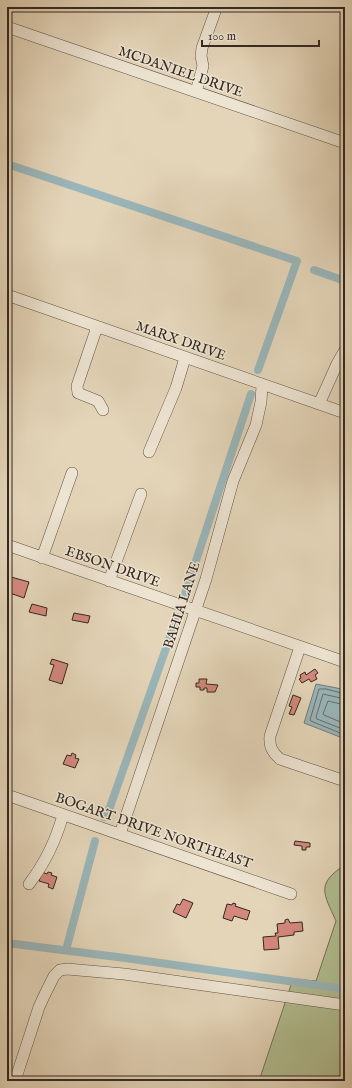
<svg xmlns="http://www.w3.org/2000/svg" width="352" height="1088" viewBox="0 0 352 1088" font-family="'IM FELL English',serif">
  <rect width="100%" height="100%" fill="#e4d5b9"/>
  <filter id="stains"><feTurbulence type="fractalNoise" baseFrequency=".005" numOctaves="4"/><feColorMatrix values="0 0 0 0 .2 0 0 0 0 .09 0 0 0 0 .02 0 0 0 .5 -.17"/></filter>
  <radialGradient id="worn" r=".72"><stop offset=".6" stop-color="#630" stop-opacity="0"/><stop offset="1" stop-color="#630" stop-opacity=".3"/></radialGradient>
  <!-- green -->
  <path fill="#b1be91" stroke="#727359" d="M345,865V1081H259L293,979L316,981L336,921C324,894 315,884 345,865Z"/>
  <!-- water -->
  <path fill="#9ab6ba" stroke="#717d7d" d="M316,684L342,689L345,691V739L304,723Z"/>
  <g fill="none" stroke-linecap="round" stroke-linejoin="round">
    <!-- shore -->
    <path stroke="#666f6e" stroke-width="1" d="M345,694L326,689H319L310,720L311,721L345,735
      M345,699L323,694L316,717L317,719L345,730
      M345,705L328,701L323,714L324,715L345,724"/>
    <!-- canal -->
    <path stroke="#9ab6ba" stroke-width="8" d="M7,164L297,261L258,370
      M314,270L345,281
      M185,594L251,394
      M104,817L110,807L177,617
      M7,943L125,958L345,989
      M66,950L95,841"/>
  </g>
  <!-- building -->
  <path fill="#d4887d" stroke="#332821" d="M11,577L29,582L24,598L7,592Z
    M32,604L47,608L46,616L29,612Z
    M74,613L90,616L88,623L72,620Z
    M52,659L68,664L62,684L49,680L54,665L50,664Z
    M315,669L318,673L315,675L317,679L311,682L309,679L302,683L299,679L301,678L300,675L305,672L306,675Z
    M199,679H207L206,684L218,685L215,692H207V688H204V690H200V687H196V683H199Z
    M293,695L301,698L294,715L289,714L292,707L289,706Z
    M72,753L76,755L75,758L79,759L75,768L63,764L67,755L71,756Z
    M295,841L310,843V847H306V850H302V846L294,845Z
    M42,872L47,874L48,872L52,873L51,875L57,877L53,889L48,887L49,884L39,881Z
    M183,899L193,903L186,918L173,912L177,904L180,905Z
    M233,903L236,904L235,906L250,911L247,920L234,916L232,921L223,918L227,904L232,905Z
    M288,919L290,923L302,922L303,931L294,932V935L278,937L279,949L264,950L263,937L276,936L275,933H278L277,924L285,923V920Z"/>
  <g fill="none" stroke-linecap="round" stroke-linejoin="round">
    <!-- minor casing -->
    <g stroke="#5f5347" stroke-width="12">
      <path id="minor" d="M7,27L345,143
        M196,92L203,66L201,56L202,48L215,12
        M7,295L345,413
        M97,327L77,386L78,393L98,401L103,410
        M319,404L337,364L345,350
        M149,452L176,388L185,358
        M7,545L345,662
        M42,558L72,473
        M109,581L141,494
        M300,647L270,736C269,746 272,752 280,759L345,781
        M7,795L291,894
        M120,834L206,579L233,481L256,425L261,402L262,385
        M29,884C45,863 56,840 63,815
        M15,1081L39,1007L46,992L54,976L60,970L67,969L124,974L345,1005"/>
    </g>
    <!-- minor -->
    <use href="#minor" stroke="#ede4d2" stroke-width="11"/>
  </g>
  <g text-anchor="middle" stroke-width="3" stroke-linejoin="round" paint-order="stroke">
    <!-- street labels -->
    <g font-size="14" fill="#332821" stroke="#ede4d2">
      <text transform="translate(181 71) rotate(19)" y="5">MCDANIEL DRIVE</text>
      <text transform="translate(181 340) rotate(19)" y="5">MARX DRIVE</text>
      <text transform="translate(113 566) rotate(19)" y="5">EBSON DRIVE</text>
      <text transform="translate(181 605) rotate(-72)" y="5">BAHIA LANE</text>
      <text transform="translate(154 830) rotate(19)" y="5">BOGART DRIVE NORTHEAST</text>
    </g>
  </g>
  <!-- margin -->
  <rect width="352" height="1088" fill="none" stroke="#e4d5b9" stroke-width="24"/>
  <rect x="8" y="8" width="336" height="1072" fill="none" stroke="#332821" stroke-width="2"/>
  <rect x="12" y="12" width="328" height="1064" fill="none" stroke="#332821"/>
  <!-- scale -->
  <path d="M202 40v6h117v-6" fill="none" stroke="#332821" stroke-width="2"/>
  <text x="208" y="40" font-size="12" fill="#332821" stroke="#ede4d2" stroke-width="3" paint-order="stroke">100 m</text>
  <rect width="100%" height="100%" filter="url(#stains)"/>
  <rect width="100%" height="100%" fill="url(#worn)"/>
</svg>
